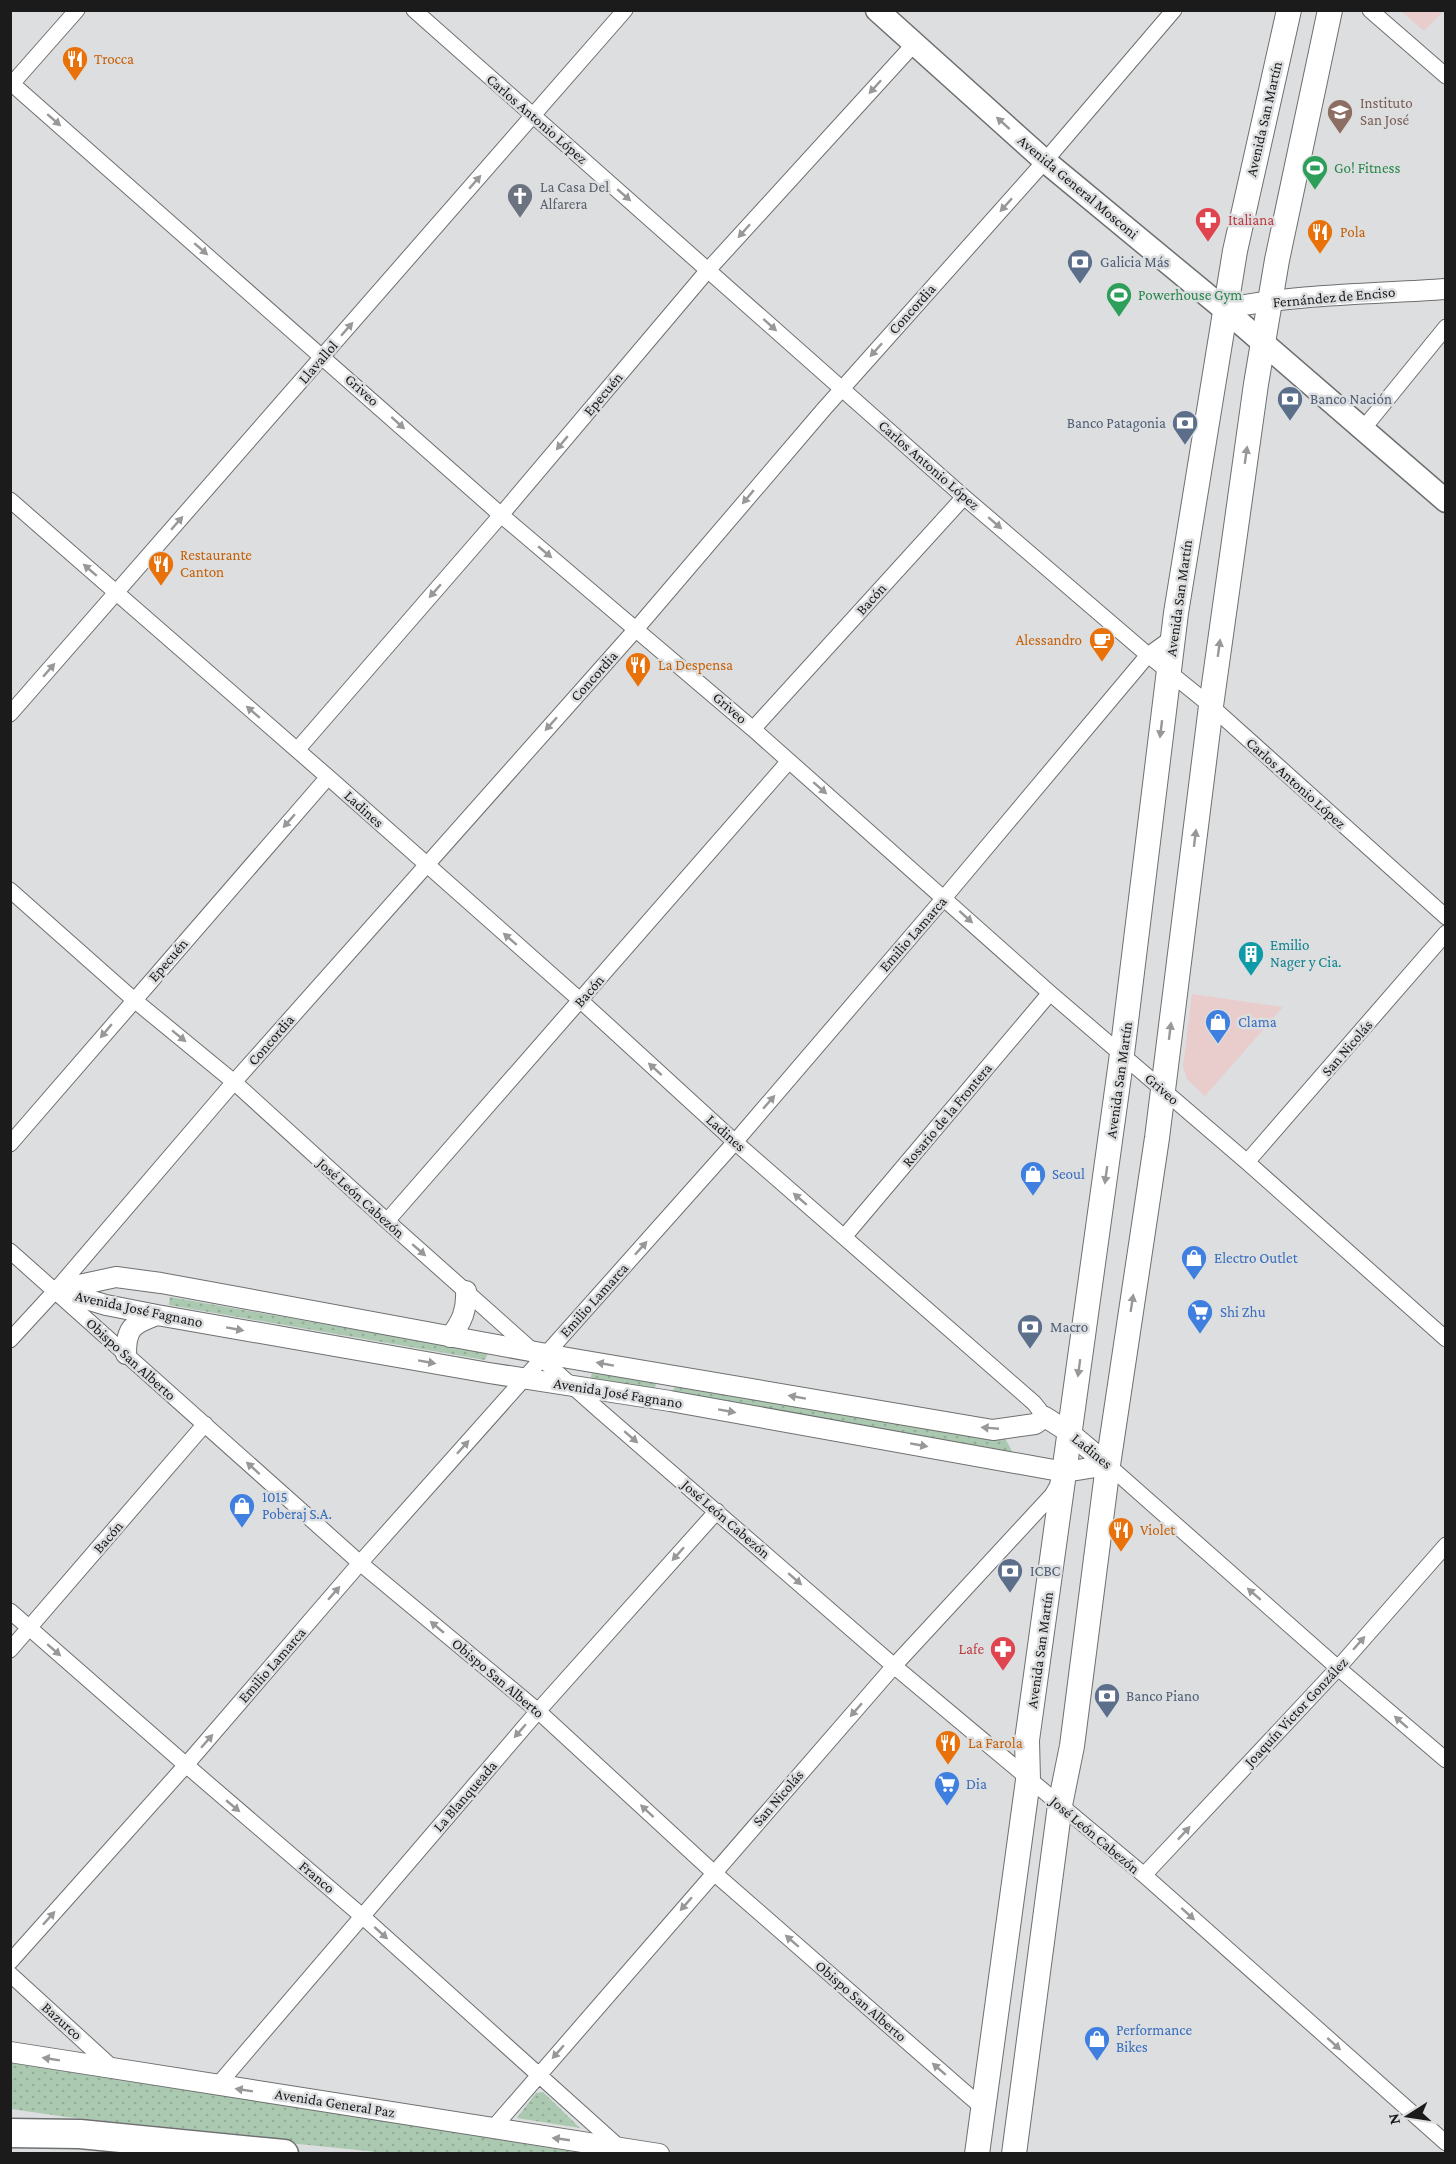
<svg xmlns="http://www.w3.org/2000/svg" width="1456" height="2164" viewBox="0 0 1456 2164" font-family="'Crimson Pro',serif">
  <defs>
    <pattern id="green-dots" width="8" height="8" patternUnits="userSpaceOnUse" patternTransform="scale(1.5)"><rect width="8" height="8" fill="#aac9b0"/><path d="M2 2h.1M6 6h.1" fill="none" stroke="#92ac97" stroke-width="1.8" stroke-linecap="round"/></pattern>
  </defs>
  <rect width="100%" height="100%" fill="#dddedf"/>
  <!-- commercial -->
  <path fill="#e8cdcc" d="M1401,11H1444L1424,31Z
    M1192,994L1283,1007L1205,1096L1187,1079L1183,1066Z"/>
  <!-- green -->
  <path fill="url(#green-dots)" d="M170,1297L488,1353L485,1360L169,1305Z
    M592,1373L656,1383L655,1389L590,1379Z
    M675,1387L1005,1438L1013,1453L671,1394Z
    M10,2061L581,2153H387L269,2141L268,2137L67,2117L11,2109Z
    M543,2092L580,2128L517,2118L536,2093Z"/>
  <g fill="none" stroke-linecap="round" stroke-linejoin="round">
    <!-- minor casing -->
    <g stroke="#6e6f70" stroke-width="17">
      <path id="minor" d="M414,10L964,497L1148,655L1211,706L1446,917
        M1370,10L1446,76
        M10,82L501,515L753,729L1050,993L1247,1162L1446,1339
        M10,86L77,10
        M1363,429L1446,327
        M10,500L328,777L581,1001L735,1142L1034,1403L1045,1417
        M10,714L625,10
        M753,729L964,497
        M297,750L501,515L708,270L915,43
        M10,890L133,999L234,1082L387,1221L599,1410L894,1666L1144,1875L1446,2143
        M10,1144L328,777
        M1247,1162L1446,933
        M387,1221L789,761
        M844,1237L1050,993
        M10,1251L360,1563L538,1711L713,1872L983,2108
        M10,1340L56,1290L234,1082L637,628L824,409L1045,161L1174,10
        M1108,1465L1338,1668L1446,1760
        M10,1611L186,1765L362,1916L619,2147
        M10,1650L205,1424
        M1144,1875L1338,1668L1446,1545
        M10,1962L186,1765L360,1563L735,1142L944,898L1148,655L1173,637
        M10,1974L114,2069
        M217,2086L538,1711L717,1511
        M494,2127L894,1666L1052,1495L1059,1483"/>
    </g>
    <!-- tertiary casing -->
    <g stroke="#6e6f70" stroke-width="22">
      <path id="tertiary" d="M1224,309C1293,294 1375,294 1446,289
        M56,1290L116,1277L161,1283L568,1358L993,1430L1035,1424L1045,1417L1070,1433L1108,1465
        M59,1291L106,1305L157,1315L489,1373L670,1401L1065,1472L1108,1465
        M450,1337C462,1322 467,1310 466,1291
        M126,1354C126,1327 133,1324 157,1315
        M10,2052L659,2154"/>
    </g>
    <!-- secondary casing -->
    <g stroke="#6e6f70" stroke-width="25">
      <path id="secondary" d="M877,10L1045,161L1224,309L1446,501"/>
    </g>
    <!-- primary casing -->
    <g stroke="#6e6f70" stroke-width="26">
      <path id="primary" d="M977,2154L1028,1780L1027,1740L1122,1054L1176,613L1235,251L1289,10
        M1014,2154L1060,1805L1072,1746L1108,1465L1157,1138L1211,706L1256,384L1277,260L1330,10"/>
    </g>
    <!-- motorway casing -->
    <g stroke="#6e6f70" stroke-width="31">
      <path id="motorway" d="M10,2133L80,2134L284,2154"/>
    </g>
    <!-- minor -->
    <use href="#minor" stroke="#fff" stroke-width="15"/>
    <!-- tertiary -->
    <use href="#tertiary" stroke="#fff" stroke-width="20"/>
    <!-- secondary -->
    <use href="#secondary" stroke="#fff" stroke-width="22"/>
    <!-- primary -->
    <use href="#primary" stroke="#fff" stroke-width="24"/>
    <!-- motorway -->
    <use href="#motorway" stroke="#fff" stroke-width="28"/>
  </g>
  <!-- one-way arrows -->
  <defs><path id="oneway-solid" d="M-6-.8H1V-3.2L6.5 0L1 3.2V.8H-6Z" transform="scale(1.5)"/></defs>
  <g fill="#989899">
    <use href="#oneway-solid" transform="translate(875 87) rotate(132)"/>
    <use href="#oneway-solid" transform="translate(54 120) rotate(41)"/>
    <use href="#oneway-solid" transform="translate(1003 123) rotate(-138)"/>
    <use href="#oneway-solid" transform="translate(475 182) rotate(-49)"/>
    <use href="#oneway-solid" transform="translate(624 195) rotate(41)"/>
    <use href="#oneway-solid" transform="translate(1006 205) rotate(132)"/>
    <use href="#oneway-solid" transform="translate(744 231) rotate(132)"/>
    <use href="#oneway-solid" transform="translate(201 249) rotate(41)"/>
    <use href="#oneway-solid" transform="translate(770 325) rotate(42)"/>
    <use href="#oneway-solid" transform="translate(347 329) rotate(-49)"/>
    <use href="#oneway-solid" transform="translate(876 350) rotate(132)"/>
    <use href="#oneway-solid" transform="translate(398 423) rotate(42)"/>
    <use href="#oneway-solid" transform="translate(562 443) rotate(130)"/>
    <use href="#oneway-solid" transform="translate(1246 455) rotate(-82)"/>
    <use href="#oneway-solid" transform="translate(748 497) rotate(130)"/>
    <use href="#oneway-solid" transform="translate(177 523) rotate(-49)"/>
    <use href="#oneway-solid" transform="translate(995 523) rotate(41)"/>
    <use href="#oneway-solid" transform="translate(545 552) rotate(40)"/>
    <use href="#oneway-solid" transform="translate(90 570) rotate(-139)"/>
    <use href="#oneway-solid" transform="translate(435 591) rotate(131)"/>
    <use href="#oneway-solid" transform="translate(1219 648) rotate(-82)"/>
    <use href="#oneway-solid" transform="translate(49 670) rotate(-49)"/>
    <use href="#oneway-solid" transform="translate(253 712) rotate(-139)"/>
    <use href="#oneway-solid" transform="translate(551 724) rotate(132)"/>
    <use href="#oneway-solid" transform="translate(1161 729) rotate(97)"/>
    <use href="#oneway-solid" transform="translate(820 788) rotate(41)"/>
    <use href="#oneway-solid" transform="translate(289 821) rotate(131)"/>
    <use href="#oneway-solid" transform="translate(1195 838) rotate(-83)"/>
    <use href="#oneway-solid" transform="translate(966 917) rotate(42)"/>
    <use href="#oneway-solid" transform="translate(510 939) rotate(-139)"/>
    <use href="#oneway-solid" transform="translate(106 1031) rotate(130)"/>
    <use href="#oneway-solid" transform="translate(1170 1031) rotate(-83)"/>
    <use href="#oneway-solid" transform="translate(179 1036) rotate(39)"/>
    <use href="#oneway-solid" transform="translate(655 1069) rotate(-138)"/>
    <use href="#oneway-solid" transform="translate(769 1102) rotate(-49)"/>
    <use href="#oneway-solid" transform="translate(1106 1175) rotate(98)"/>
    <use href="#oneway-solid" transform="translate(800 1199) rotate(-139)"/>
    <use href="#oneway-solid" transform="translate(641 1248) rotate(-48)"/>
    <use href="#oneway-solid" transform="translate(419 1250) rotate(41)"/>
    <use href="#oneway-solid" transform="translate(1132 1303) rotate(-81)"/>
    <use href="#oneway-solid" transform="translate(235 1329) rotate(10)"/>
    <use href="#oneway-solid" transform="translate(427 1362) rotate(10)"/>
    <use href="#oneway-solid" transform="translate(605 1364) rotate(-170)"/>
    <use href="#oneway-solid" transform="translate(1079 1368) rotate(98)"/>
    <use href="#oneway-solid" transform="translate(797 1397) rotate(-170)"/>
    <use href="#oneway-solid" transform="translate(727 1411) rotate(10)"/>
    <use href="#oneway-solid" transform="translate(990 1428) rotate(-175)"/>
    <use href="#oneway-solid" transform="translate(631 1437) rotate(41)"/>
    <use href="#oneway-solid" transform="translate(919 1445) rotate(10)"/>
    <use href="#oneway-solid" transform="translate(463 1447) rotate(-48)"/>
    <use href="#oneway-solid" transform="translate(253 1468) rotate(-138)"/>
    <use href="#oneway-solid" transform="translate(678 1554) rotate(132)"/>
    <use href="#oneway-solid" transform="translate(795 1579) rotate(41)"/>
    <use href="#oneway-solid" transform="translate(334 1593) rotate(-49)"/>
    <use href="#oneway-solid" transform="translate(1254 1594) rotate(-139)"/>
    <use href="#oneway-solid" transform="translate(437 1627) rotate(-140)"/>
    <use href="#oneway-solid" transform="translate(1359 1643) rotate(-49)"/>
    <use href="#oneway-solid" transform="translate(54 1650) rotate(41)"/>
    <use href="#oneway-solid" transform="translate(856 1710) rotate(131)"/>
    <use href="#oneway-solid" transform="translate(1401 1722) rotate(-139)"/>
    <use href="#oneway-solid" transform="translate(520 1731) rotate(131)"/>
    <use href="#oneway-solid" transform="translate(207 1741) rotate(-49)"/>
    <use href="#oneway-solid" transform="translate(233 1806) rotate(40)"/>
    <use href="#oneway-solid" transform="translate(647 1811) rotate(-137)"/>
    <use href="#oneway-solid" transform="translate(1184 1833) rotate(-47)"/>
    <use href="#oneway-solid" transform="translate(686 1904) rotate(131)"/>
    <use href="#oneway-solid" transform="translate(1188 1914) rotate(42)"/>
    <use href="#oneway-solid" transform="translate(49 1918) rotate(-48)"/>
    <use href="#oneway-solid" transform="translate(381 1933) rotate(42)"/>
    <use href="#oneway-solid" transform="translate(792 1941) rotate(-139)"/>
    <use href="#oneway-solid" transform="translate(1334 2044) rotate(42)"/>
    <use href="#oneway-solid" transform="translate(558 2052) rotate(131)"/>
    <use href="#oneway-solid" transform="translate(51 2059) rotate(-171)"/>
    <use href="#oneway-solid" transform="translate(939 2069) rotate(-139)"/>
    <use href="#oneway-solid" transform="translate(244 2090) rotate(-171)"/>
    <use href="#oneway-solid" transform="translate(561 2139) rotate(-172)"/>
  </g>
  <!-- icons -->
  <defs>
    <g id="restaurant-pin" transform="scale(1.35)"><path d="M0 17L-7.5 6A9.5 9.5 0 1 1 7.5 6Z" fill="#e8710a" stroke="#dddedf"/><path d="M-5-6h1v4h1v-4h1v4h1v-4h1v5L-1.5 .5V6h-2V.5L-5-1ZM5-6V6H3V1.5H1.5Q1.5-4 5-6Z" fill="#fff"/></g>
    <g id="school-pin" transform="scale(1.35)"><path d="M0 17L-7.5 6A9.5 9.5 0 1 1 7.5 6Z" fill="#8d6e63" stroke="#dddedf"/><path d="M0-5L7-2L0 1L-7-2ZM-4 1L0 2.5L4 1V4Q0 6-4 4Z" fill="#fff"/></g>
    <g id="stadium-pin" transform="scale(1.35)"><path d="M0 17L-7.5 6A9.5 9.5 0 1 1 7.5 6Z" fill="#2e9e5b" stroke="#dddedf"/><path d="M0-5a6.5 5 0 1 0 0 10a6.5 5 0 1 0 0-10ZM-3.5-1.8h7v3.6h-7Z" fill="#fff"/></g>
    <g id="church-pin" transform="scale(1.35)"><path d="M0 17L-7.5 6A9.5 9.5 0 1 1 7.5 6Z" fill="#6b7280" stroke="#dddedf"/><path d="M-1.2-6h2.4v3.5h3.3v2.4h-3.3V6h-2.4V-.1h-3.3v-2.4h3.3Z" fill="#fff"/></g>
    <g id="pharmacy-pin" transform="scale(1.35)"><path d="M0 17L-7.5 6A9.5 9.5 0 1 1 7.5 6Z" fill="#e0444e" stroke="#dddedf"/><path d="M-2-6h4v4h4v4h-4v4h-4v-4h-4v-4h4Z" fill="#fff"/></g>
    <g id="bank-pin" transform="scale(1.35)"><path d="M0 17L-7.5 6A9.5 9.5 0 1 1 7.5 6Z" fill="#5c6f8a" stroke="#dddedf"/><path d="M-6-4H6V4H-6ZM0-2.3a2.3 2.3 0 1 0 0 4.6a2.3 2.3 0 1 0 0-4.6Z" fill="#fff"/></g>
    <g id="cafe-pin" transform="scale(1.35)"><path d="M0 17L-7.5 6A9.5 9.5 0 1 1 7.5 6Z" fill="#e8710a" stroke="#dddedf"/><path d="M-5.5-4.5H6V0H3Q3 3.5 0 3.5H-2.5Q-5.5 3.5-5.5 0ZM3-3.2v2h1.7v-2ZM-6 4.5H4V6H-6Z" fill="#fff"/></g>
    <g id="building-pin" transform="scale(1.35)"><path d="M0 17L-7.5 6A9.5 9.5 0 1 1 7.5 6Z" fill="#0f9aa8" stroke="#dddedf"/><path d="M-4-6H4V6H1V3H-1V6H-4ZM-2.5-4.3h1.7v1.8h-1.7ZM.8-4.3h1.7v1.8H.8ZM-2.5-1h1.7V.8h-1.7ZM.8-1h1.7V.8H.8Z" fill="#fff"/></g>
    <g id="shop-pin" transform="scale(1.35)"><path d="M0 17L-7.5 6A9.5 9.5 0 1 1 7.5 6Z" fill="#3f7fe0" stroke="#dddedf"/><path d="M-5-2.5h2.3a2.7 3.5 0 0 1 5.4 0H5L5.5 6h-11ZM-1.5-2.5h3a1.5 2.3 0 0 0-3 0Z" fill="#fff"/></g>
    <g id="supermarket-pin" transform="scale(1.35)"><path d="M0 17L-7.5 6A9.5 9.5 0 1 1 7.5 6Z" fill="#3f7fe0" stroke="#dddedf"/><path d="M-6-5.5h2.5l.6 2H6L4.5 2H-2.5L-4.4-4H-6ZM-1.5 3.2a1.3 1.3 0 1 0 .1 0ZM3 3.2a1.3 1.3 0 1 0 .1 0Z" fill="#fff"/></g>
  </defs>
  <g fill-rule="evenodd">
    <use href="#restaurant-pin" x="75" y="59"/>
    <use href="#school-pin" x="1340" y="112"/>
    <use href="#stadium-pin" x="1315" y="168"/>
    <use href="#church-pin" x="520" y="196"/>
    <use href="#pharmacy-pin" x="1208" y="220"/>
    <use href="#restaurant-pin" x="1320" y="232"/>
    <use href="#bank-pin" x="1080" y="262"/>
    <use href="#stadium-pin" x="1119" y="295"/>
    <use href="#bank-pin" x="1290" y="399"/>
    <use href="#bank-pin" x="1185" y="423"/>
    <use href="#restaurant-pin" x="161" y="564"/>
    <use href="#cafe-pin" x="1102" y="640"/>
    <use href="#restaurant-pin" x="638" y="665"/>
    <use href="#building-pin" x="1251" y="954"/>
    <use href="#shop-pin" x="1218" y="1022"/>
    <use href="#shop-pin" x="1033" y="1174"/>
    <use href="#shop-pin" x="1194" y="1258"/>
    <use href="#supermarket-pin" x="1200" y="1312"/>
    <use href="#bank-pin" x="1030" y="1327"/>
    <use href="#shop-pin" x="242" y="1506"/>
    <use href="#restaurant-pin" x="1121" y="1530"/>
    <use href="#bank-pin" x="1010" y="1571"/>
    <use href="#pharmacy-pin" x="1003" y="1649"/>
    <use href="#bank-pin" x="1107" y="1696"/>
    <use href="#restaurant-pin" x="948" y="1743"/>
    <use href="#supermarket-pin" x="947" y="1784"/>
    <use href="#shop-pin" x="1097" y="2039"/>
  </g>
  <g text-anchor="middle" stroke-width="5" stroke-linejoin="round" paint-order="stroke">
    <!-- food labels -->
    <g font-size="15" fill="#c56008" stroke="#dddedf" text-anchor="start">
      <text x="94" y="64">Trocca</text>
      <text x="1340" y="237">Pola</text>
      <text x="180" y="560">Restaurante<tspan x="180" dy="17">Canton</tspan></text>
      <text x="1082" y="645" text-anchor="end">Alessandro</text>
      <text x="658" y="670">La Despensa</text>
      <text x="1140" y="1535">Violet</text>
      <text x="968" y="1748">La Farola</text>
    </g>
    <!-- education labels -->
    <g font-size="15" fill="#785e54" stroke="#dddedf" text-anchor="start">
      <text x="1360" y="108">Instituto<tspan x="1360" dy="17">San José</tspan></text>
    </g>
    <!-- street labels -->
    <g font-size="15" fill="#1b1b1c" stroke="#dddedf">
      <text transform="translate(537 119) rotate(41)" y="5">Carlos Antonio López</text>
      <text transform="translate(1264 119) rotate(-77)" y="5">Avenida San Martín</text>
      <text transform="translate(1078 187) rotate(40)" y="5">Avenida General Mosconi</text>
      <text transform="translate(1334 297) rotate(-5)" y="5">Fernández de Enciso</text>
      <text transform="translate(912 309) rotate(-48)" y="5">Concordia</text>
      <text transform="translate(318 362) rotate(-49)" y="5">Llavallol</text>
      <text transform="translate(362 390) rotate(42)" y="5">Griveo</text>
      <text transform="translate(603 394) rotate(-50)" y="5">Epecuén</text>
      <text transform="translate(929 465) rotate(41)" y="5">Carlos Antonio López</text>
      <text transform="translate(1179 598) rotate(-82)" y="5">Avenida San Martín</text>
      <text transform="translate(871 599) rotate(-48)" y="5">Bacón</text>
      <text transform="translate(594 676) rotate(-48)" y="5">Concordia</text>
      <text transform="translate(730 708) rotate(41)" y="5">Griveo</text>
      <text transform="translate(1296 783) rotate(42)" y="5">Carlos Antonio López</text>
      <text transform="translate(364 809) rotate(42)" y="5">Ladines</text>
      <text transform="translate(913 934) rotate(-49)" y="5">Emilio Lamarca</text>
      <text transform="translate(168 960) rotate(-49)" y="5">Epecuén</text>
      <text transform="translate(589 991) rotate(-49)" y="5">Bacón</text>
      <text transform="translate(271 1040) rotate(-49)" y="5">Concordia</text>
      <text transform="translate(1347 1048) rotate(-49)" y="5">San Nicolás</text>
      <text transform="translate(1119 1080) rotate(-82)" y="5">Avenida San Martín</text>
      <text transform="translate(1162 1089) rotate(41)" y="5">Griveo</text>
      <text transform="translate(947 1115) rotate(-50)" y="5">Rosario de la Frontera</text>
      <text transform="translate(726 1133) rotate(42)" y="5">Ladines</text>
      <text transform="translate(361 1198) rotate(42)" y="5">José León Cabezón</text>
      <text transform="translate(594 1300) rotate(-48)" y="5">Emilio Lamarca</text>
      <text transform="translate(139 1309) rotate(12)" y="5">Avenida José Fagnano</text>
      <text transform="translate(131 1359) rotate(42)" y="5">Obispo San Alberto</text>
      <text transform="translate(618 1393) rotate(9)" y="5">Avenida José Fagnano</text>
      <text transform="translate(1092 1451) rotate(39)" y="5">Ladines</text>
      <text transform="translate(726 1519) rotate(41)" y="5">José León Cabezón</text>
      <text transform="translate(108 1537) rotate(-49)" y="5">Bacón</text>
      <text transform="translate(1040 1650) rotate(-82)" y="5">Avenida San Martín</text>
      <text transform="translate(272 1665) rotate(-49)" y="5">Emilio Lamarca</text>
      <text transform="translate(498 1678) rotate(40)" y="5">Obispo San Alberto</text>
      <text transform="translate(1296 1712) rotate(-47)" y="5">Joaquín Victor González</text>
      <text transform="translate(465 1796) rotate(-49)" y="5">La Blanqueada</text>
      <text transform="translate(778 1798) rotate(-49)" y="5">San Nicolás</text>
      <text transform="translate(1095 1835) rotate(40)" y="5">José León Cabezón</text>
      <text transform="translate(317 1877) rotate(40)" y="5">Franco</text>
      <text transform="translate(861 2001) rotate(41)" y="5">Obispo San Alberto</text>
      <text transform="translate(62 2021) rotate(42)" y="5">Bazurco</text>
      <text transform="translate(335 2103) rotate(9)" y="5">Avenida General Paz</text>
    </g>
    <!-- leisure labels -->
    <g font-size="15" fill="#27864d" stroke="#dddedf" text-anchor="start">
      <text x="1334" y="173">Go! Fitness</text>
      <text x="1138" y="300">Powerhouse Gym</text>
    </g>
    <!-- worship labels -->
    <g font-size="15" fill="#5b616d" stroke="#dddedf" text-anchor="start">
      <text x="540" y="192">La Casa Del<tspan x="540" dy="17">Alfarera</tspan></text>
    </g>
    <!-- health labels -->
    <g font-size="15" fill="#be3a42" stroke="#dddedf" text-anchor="start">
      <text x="1228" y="225">Italiana</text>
      <text x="984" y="1654" text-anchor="end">Lafe</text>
    </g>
    <!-- service labels -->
    <g font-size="15" fill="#4e5e75" stroke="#dddedf" text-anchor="start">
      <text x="1100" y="267">Galicia Más</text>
      <text x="1310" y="404">Banco Nación</text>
      <text x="1166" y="428" text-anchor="end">Banco Patagonia</text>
      <text x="1050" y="1332">Macro</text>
      <text x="1030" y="1576">ICBC</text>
      <text x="1126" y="1701">Banco Piano</text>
    </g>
    <!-- culture labels -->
    <g font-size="15" fill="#0d838f" stroke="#dddedf" text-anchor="start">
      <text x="1270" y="950">Emilio<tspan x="1270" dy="17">Nager y Cia.</tspan></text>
    </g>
    <!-- shop labels -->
    <g font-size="15" fill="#366cbe" stroke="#dddedf" text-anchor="start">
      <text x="1238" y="1027">Clama</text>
      <text x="1052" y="1179">Seoul</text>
      <text x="1214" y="1263">Electro Outlet</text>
      <text x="1220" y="1317">Shi Zhu</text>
      <text x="262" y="1502">1015<tspan x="262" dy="17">Poberaj S.A.</tspan></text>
      <text x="966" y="1789">Dia</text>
      <text x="1116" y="2035">Performance<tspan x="1116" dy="17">Bikes</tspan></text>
    </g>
  </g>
  <!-- border -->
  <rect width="1456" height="2164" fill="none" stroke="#1b1b1c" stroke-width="24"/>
  <!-- north arrow -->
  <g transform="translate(1408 2116) rotate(258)" stroke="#dddedf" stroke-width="4.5" paint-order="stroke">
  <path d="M0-4.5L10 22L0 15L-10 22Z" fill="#1b1b1c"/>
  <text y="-9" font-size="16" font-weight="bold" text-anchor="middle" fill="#1b1b1c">N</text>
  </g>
</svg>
